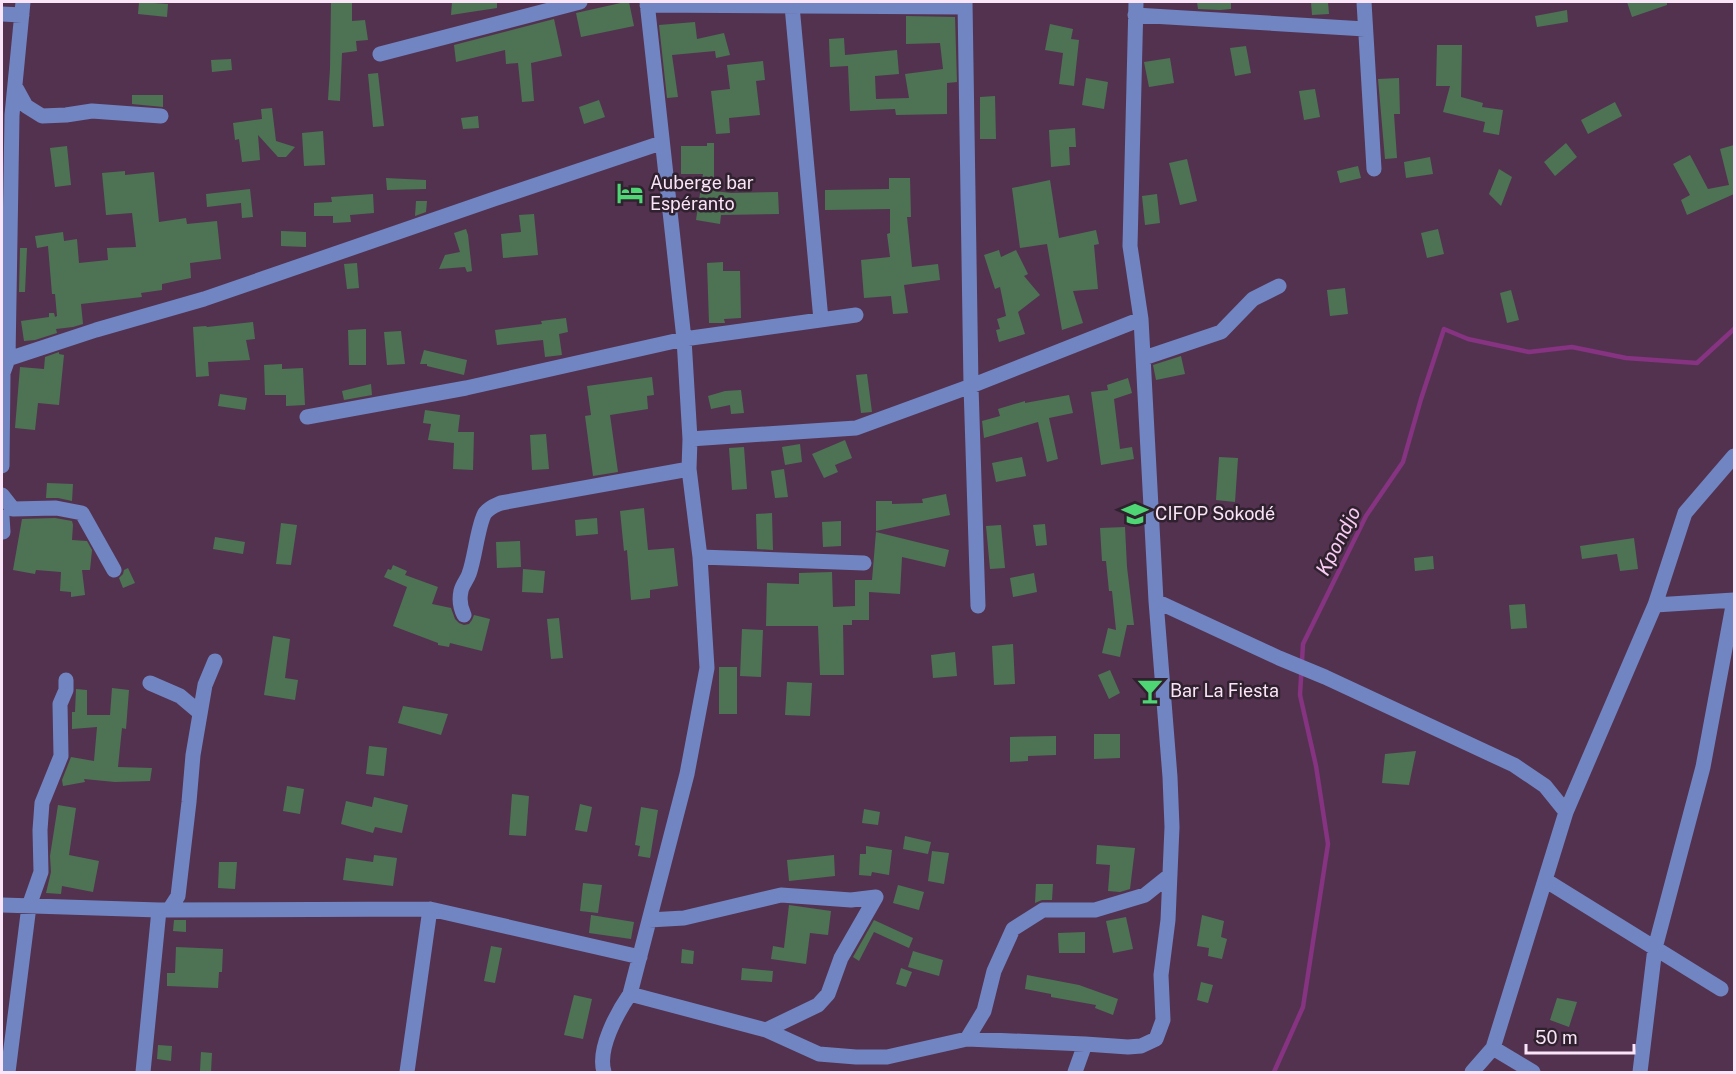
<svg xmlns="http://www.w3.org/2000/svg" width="1736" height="1074" viewBox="0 0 1736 1074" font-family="'Public Sans',sans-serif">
  <rect width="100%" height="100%" fill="#533250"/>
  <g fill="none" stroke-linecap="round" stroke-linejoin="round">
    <!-- stream -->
    <path stroke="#863382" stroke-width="4.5" d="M1274,1072L1303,1007L1328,844L1316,766L1300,695L1303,644L1366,516L1403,462L1421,399L1444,329L1468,339L1529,352L1572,347L1626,358L1697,363L1734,329"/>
  </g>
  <!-- building -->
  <path fill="#4d7354" d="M139,2L168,4L167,17L138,14Z
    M331,2H352V21L365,20L368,40L356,41L357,51L342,53L340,101L328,100L330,69Z
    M452,2H497V8L451,15Z
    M625,2H629L634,26L581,37L576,13Z
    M1197,2H1231V9L1220,10L1198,9Z
    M1311,2H1328L1329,14L1312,15Z
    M1627,2H1667V5L1632,17Z
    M1567,10L1568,22L1537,27L1535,16Z
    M906,16L955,17L957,82L947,83V114L896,115L895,109L850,111L848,66L830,67L829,39L844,38L845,55L897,50L899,74L875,76L876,99L909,98L905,74L943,69L940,43L906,44Z
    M554,19L562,56L531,63L534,101L522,102L518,63L506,64L505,50L456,62L454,45Z
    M695,22L697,39L724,33L730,55L716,58L715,51L672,55L678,97L667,98L659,25Z
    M1050,24L1073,29L1071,39L1079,40L1074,86L1059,84L1063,53L1045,50Z
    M1437,45H1462L1461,97L1483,103L1482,107L1503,110L1499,135L1483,132L1485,122L1443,112L1450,86H1436Z
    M1246,46L1251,73L1235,76L1230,48Z
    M1170,58L1174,83L1149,87L1144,62Z
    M231,59L232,70L212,72L211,60Z
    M763,61L765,80L756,81L760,115L729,118L730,133L716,134L711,91L730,89L727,65Z
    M378,73L384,126L373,127L368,74Z
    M1086,78L1108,82L1104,109L1082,105Z
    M1399,78L1400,114H1394L1397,158L1385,159L1378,79Z
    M1315,89L1320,117L1304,120L1299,91Z
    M132,95H163V107L132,104Z
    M995,96L996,139H980V97Z
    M599,100L605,117L584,124L579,107Z
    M1615,102L1622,116L1588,134L1581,120Z
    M272,108L276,141L295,147L286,157H278L258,135L260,160L242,162L239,139L235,140L233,123L262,119L261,109Z
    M478,116L479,128L463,129L461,118Z
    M1075,128L1076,147H1069L1070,165L1051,167L1049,130Z
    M323,131L325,165L304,166L302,133Z
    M707,143H714V191L731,193L778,192L779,214L721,215L720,224L696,220L703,174H681V146H707Z
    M1566,143L1577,157L1555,176L1544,162Z
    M1734,145V194L1687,215L1681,200L1690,195L1673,164L1690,155L1708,189L1729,185L1720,149Z
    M67,146L71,185L55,187L50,148Z
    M1430,157L1433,174L1406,178L1404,162Z
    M1187,159L1197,201L1180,205L1169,163Z
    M1358,166L1361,178L1340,183L1337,171Z
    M1499,169L1512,177L1501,206L1489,194Z
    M125,171V175L154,172L159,222L186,218L187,224L217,221L221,259L190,263L191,278L162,284V290L141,293L142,297L81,304L83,324L73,327L56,329L57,333L35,340L24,341L21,321L49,317V313H54L55,317L57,316L55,294H52L48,246L37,248L35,236L63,232L64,241L77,239L79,263L108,260L107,248L136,247L132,213L106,215L102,173Z
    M386,178L426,180V189L387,190Z
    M889,178H910L911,217H907L912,267L938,264L940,280L904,285L908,313L893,314L891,296L864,298L861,260L890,257L887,234L890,233V209L825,210V190L889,189Z
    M1050,180L1059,238L1096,230L1099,244L1094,245L1098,289L1073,291L1083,323L1062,330L1047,244L1020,248L1012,188Z
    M250,189L253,217L242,218L241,203L207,207L206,194Z
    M373,194L374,213L350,215L351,222L333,223V216H314V203L332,202L331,197Z
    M1157,194L1160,223L1145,225L1142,196Z
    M416,201H427L426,212L415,216Z
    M534,214L538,255L503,258L501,234L521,232L519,215Z
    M466,229L468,235L472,271L467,272L465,267L439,269L445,255L460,252L454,233Z
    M1438,229L1444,254L1427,258L1421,233Z
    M281,231L306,232V247L281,246Z
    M20,248H27L25,292H19Z
    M999,250L1001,257L1016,250L1028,274L1024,276L1040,295L1018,312L1025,334L999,342L996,330L1000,329L997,319L1006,316L1000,287L995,289L984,255Z
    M723,262V271H740L741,318L724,319L725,323H709L707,263Z
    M357,263L359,288L347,289L344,264Z
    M1345,288L1348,314L1330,316L1327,290Z
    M1511,290L1519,320L1507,323L1500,293Z
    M566,318L568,332L559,334L562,355L545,357L543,340L497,345L495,330L542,324L541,321Z
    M253,322L255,339L246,340L250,360L208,362L209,376L196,377L193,327L206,326L207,327Z
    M366,329V365H349L348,330Z
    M401,331L405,364L387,365L384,332Z
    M424,350L467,360L464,375L427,366V364H420Z
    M59,352V354L64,355L59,405L38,403L35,430L15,428L20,367L44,369L45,357Z
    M1181,356L1185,374L1156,380L1153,365Z
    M282,364V369L303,368L305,405L286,406V395H265L264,365Z
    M867,374L872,412L861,413L856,375Z
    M652,377L654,395L647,396L648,409L610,415L618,472L593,476L585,416L591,415L587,386Z
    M1128,378L1132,393L1114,399L1120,449L1132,447L1134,459L1101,465L1091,392L1108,390L1107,385Z
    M371,384L372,395L344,400L342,391Z
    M741,390L744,413L731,414L730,405L711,409L708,396L725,391Z
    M220,394L247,398L245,410L218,406Z
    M1069,395L1073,413L1049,418L1058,459L1047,462L1038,422L984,438L982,421L1000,416L998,409L1025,401V403Z
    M425,410L460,415L458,432H474L473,470L453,469L454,443L428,440L431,424L423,423Z
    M546,434L549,469L532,470L530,435Z
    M845,440L852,458L835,465L838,472L824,478L812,454Z
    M800,444L802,462L785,465L782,447Z
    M744,447L747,489L732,490L729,448Z
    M1022,457L1026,476L996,482L992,463Z
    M1219,457L1238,458L1235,502L1216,500Z
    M784,469L788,497L775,498L771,471Z
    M47,483L73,484L72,501L58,498H46Z
    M946,494L950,515L876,531V501H892V504L923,503L922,499Z
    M644,508L648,550L674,548L678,586L650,590V598L631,600L627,550L624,551L620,511Z
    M772,513L773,550L757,549L756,514Z
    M55,518L72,521L73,525L72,540L87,541L92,550L90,570H82L85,595L71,597V592L60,591L61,572L36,570L35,574L13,570L22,519Z
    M597,518L598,534L576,536L575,520Z
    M841,521V546L823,547L822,522Z
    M281,523L297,525L291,565L276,564Z
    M1045,524L1047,545L1036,546L1033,525Z
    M1001,525L1005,568L990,569L986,526Z
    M1125,527L1127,567L1134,625H1127L1120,657L1102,653L1108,628L1116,630L1112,591H1109L1106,561H1102L1100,528Z
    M876,532L949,550L945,567L902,557L900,594L869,592V620H852V625H843L844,675H820L818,626H766L767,583L799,584V573L832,572L833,607L855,606V580H872Z
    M215,537L245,542L243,554L213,549Z
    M1634,538L1638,569L1620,571L1617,554L1582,559L1580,546Z
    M520,541L521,567L497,568L496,542Z
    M1433,556L1434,569L1415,571L1414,558Z
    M393,565L407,571L405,575L438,587L432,604L451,608L455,619L459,623L464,625L469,624L472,620L474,615L490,619L482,651L450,643L449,647L438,645V643L393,626L407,587L384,577L388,569L391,570Z
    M128,568L135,583L123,588L119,578L123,574L124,570Z
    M523,569L545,571L543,593L522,592Z
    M1034,573L1037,592L1013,597L1010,578Z
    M1525,604L1527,628L1511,629L1509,605Z
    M559,618L563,658L551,659L547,619Z
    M742,629L763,630L761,677L740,676Z
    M273,636L290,639L285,678L298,680L295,700L264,695Z
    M1013,644L1015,684L994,685L992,646Z
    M955,652L957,676L933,678L931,655Z
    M719,667H737V714H719Z
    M1110,670L1120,693L1109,699L1098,675Z
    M787,682L812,683L810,716L785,715Z
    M112,688L129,690L126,729L122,728L118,767L152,768L150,781L115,782L84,779L85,782L63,786L62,780L71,757L94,761L97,727L72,729V712H75L76,689L87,690V715H110Z
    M403,706L448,714L441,735L398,723Z
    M1094,734H1120V758L1094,759Z
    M1056,736V755L1028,756V761L1010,762V737Z
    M369,746L387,748L384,776L366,774Z
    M1416,751L1409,785L1382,783L1385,754Z
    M287,786L304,789L300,814L283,811Z
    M512,794L529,796L526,836L509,835Z
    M374,797L408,805L402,833L375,827L373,833L341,824L346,801L372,807Z
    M580,804L592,807L587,832L575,830Z
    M58,805L76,808L69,855L99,861L93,892L62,886L61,894L46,893L51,872L50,856Z
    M641,807L658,810L650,858L638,856L640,846L635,845Z
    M864,809L880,812L878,825L862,823Z
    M905,836L931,842L928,854L903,849Z
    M1097,845L1135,848L1130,889L1120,892L1108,891L1110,865L1096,864Z
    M866,846L892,850L889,875L872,872L871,876L859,875L860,854H866Z
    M932,851L949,853L944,884L928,881Z
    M374,855L397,858L393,886L343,880L346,858L373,862Z
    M834,855L835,876L789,881L787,860Z
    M219,862H237L235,889L218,888Z
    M583,883L602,885L598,913L580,911Z
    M1036,884H1053L1052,900H1042L1035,903Z
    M898,885L924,892L919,910L893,903Z
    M789,905L831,911L828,935L810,933L806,964L771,959L773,946L784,948Z
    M591,915L634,922L631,939L589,933Z
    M1202,915L1224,921L1221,937L1227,939L1222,959L1208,956L1209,948L1197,946Z
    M1126,917L1133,949L1113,953L1106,921Z
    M174,920H186V932L173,931Z
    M874,920L913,938L909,948L874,932L859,961L853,957Z
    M1085,932V953H1059L1058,933Z
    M491,946L502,948L495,983L484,981Z
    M176,947L223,949L222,972H219L218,988L167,986V973H175Z
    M682,949L694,951L693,964L681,963Z
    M913,951L943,960L939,976L908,967Z
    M742,968L773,971L772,982L741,980Z
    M901,968L912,972L906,987L896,984Z
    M1027,975L1079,985L1118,999L1113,1015L1095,1008L1096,1005L1051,997V994L1025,989Z
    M1201,982L1213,985L1208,1003L1197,1000Z
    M574,995L592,999L583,1039L564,1035Z
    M1557,998L1577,1002L1569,1027L1550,1020Z
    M158,1045L172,1046L171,1061L157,1059Z
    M201,1052L212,1053L211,1072L200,1071Z"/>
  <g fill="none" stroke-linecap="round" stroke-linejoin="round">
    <!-- minor -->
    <path stroke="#7185c2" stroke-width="15" d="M965,2L971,386L978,606
      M1364,2L1374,169
      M647,5L965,7
      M792,6L821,320
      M2,14L22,15
      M1135,15L1365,29
      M380,54L580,2
      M15,86L26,106L42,116L66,115L92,111L161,116
      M1144,358L1221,332L1253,299L1279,286
      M8,359L96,330L204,299L494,199L661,143
      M307,417L466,388L684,339L856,315
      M690,439L856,428L971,386L1141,319
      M2,466L3,373L8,359L12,115L23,2
      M2,495L13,509L56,508L82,513L114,570
      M2,517L3,532
      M700,557L864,563
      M1156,601L1279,658L1325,677L1514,765L1545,786L1566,812
      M1655,605L1685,513L1734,456
      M464,615C460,607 459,600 461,591C462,585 467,580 469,574C475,558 478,524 485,513C490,507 494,506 501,503L689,469
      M150,683L180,696L199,712
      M1545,880L1721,989
      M2,905L159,910L430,909L640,957
      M169,910L178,896L189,802L193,755L205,685L215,661
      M649,920L684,918L781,895L851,900L876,897
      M630,994L766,1030L819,1054L856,1057H887L967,1039L1085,1044L1128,1047L1141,1046L1156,1039L1163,1020L1161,975L1168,920L1172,827L1170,777L1156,601L1141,319L1130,246L1136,2
      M766,1030L818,1005L828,994L841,958L876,897
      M967,1039L984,1011L994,971L1013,929L1043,910H1095L1145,895L1170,875
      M1493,1048L1533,1072
      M8,1072L29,906L41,872L40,830L42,803L61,756L60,704L66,690V680
      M143,1072L159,910
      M407,1072L430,909
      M604,1072C597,1049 617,1013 630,994L687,774L707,668L700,557L689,469L690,439L684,339L647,2
      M1075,1072L1085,1044
      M1472,1072L1493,1048L1566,812L1655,605L1734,600
      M1640,1072L1655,948L1703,767L1734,600"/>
  </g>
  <!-- icons -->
  <defs>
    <g id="hotel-bare" transform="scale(2.07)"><path d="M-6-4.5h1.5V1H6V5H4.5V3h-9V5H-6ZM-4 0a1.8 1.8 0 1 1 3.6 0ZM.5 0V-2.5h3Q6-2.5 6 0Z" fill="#4ed675" stroke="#30212e" stroke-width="2.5" paint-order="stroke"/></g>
    <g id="university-bare" transform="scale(2.07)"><path d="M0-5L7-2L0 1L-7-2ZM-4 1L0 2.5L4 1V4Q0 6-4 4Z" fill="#4ed675" stroke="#30212e" stroke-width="2.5" paint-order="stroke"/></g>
    <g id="bar-bare" transform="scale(2.07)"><path d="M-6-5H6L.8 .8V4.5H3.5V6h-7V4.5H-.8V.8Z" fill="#4ed675" stroke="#30212e" stroke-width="2.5" paint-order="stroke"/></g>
  </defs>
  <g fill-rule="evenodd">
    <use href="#hotel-bare" x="630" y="193"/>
    <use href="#university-bare" x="1135" y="514"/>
    <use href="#bar-bare" x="1150" y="691"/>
  </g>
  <g text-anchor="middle" stroke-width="5" stroke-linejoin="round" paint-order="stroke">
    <!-- poi labels -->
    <g font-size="18" fill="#fae5f8" stroke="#30212e" text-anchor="start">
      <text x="650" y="189">Auberge bar<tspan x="650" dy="21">Espéranto</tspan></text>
      <text x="1155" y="520">CIFOP Sokodé</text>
      <text x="1170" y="697">Bar La Fiesta</text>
    </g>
    <!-- water labels -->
    <g font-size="20" font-style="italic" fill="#f8cbf3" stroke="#30212e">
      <text transform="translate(1338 541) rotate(-63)" y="7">Kpondjo</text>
    </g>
  </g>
  <!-- border -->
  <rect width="1736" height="1074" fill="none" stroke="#fae5f8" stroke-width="6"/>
  <!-- scale -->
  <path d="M1526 1044v9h108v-9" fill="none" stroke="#fae5f8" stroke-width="3"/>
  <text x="1535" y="1044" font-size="18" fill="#fae5f8" stroke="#30212e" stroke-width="4.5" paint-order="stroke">50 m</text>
</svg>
